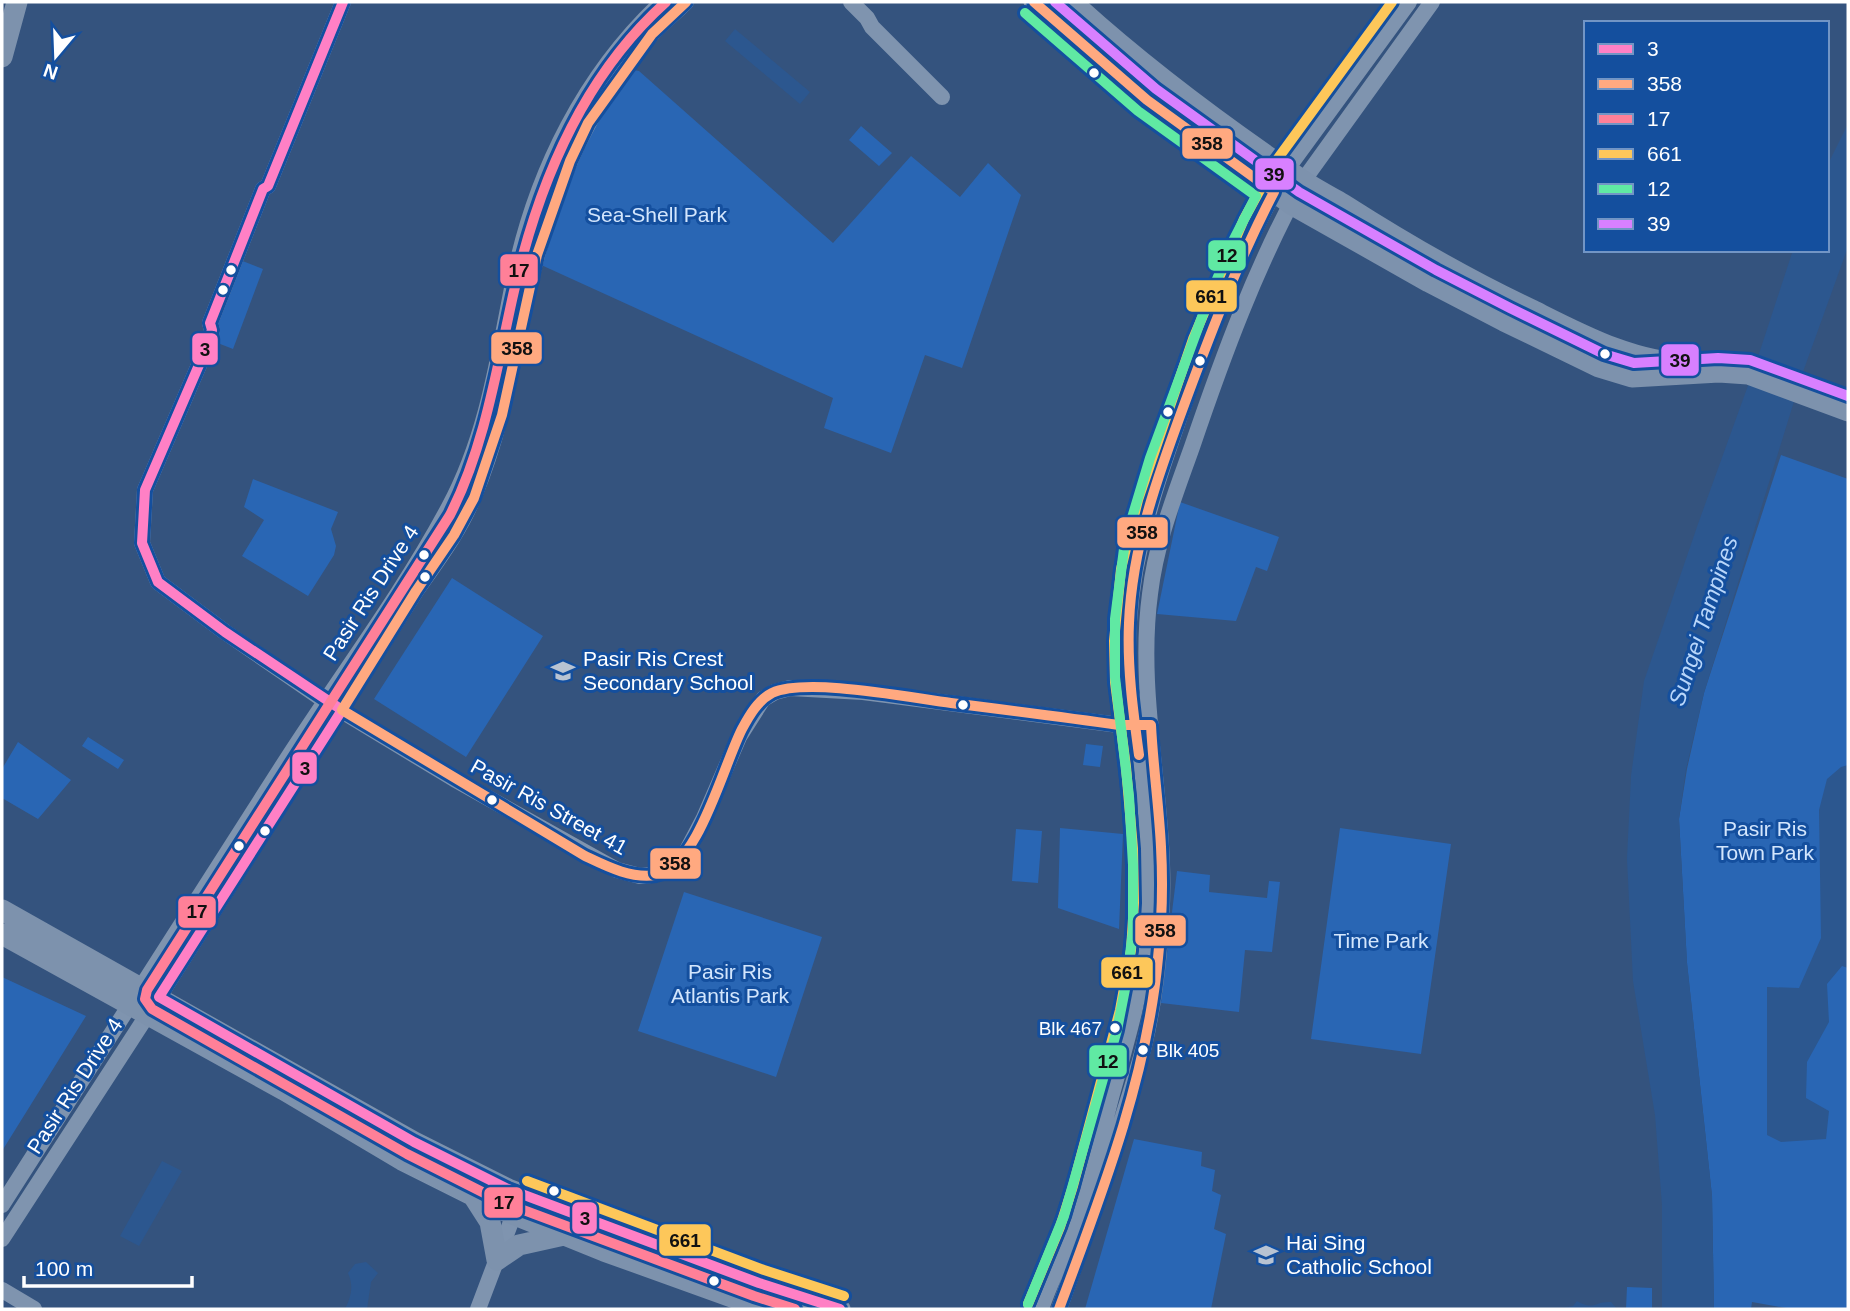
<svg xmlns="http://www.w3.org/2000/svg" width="1850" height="1311" viewBox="0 0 1850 1311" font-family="Arial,sans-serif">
  <rect width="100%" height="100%" fill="#34537e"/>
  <!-- green -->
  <path fill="#2966b4" d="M628,69L639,71L833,243L911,156L960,197L988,163L1021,195L962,368L925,355L891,453L824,428L833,398L539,264L567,183L587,137Z
    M861,126L892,153L879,166L849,140Z
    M240,260L263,269L233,349L210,340Z
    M1781,455L1848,479V1309H1792L1752,1302L1751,1309H1714L1712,1196L1687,963L1679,819L1687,769L1704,693Z
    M253,479L338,512L331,529L336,546L334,555L308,596L242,556L264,520L244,507Z
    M1180,502L1279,537L1267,571L1256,567L1236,621L1157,614Z
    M452,578L543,636L466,757L374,699Z
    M88,737L124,760L118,769L82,746Z
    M18,742L71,780L38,819L2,798V769Z
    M1086,744L1103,746L1100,767L1083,765Z
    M1060,828L1123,834L1119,929L1058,908Z
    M1340,828L1451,844L1421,1054L1311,1039Z
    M1016,829L1042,831L1038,883L1012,881Z
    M1177,871L1210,875L1209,892L1267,898L1269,881L1280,882L1272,952L1245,950L1239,1012L1161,1003Z
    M684,892L822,937L776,1077L638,1031Z
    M2,977L86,1016L2,1151Z
    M1134,1139L1202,1152L1201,1166L1215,1170L1212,1191L1221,1195L1214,1229L1226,1234L1211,1309H1085Z
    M1627,1287L1652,1288V1309H1626Z"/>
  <!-- water -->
  <path fill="#2c578f" d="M735,29L810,92L800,104L725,41Z
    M1848,124V247L1804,369L1704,693L1686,769L1679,819L1687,963L1712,1196L1714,1309H1662V1205L1655,1115L1633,981L1627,859L1631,776L1644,681L1698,524L1754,369L1793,250H1827V166Z
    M1848,765V968L1842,966L1827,984L1829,1022L1807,1062L1806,1098L1829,1111L1826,1139L1781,1142L1767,1135V987L1799,988L1821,938L1819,810L1827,779L1841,767Z
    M162,1161L182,1171L139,1246L120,1236Z
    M366,1262L378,1273L371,1282L367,1309H345C351,1297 354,1286 348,1273L355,1264Z
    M1577,1301C1594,1311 1595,1301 1611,1302L1617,1309H1559L1573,1306Z"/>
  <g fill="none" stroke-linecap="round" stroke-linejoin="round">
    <!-- minor -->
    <path stroke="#7f94af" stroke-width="16" d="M343,2L268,186L263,189L210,323L212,330L199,365L145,490L142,543L158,582L225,632L325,701L454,779L617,870L640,876L651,875L673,869L683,858L704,818L739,737L763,699L775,692L790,688L863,692L1119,725H1151
      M851,2L867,18L872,27L942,97
      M2,1205C97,1056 192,907 287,759C341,675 402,595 449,507C488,435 499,352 515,273C537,171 585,74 662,2
      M2,1239L159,997L416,591C437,561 460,531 474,496C504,425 514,350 532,275C553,189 590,101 651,35C662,23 675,13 686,2
      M2,1290L34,1309
      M478,1309L517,1206
      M1041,1309C1051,1279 1066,1251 1077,1221C1091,1180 1101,1136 1112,1094C1127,1040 1143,988 1147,931C1152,858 1142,784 1134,711C1133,700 1129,688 1129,676C1122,579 1153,494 1184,404C1213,323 1244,243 1287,169L1409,2
      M1059,1309C1080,1252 1099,1194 1117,1136C1126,1106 1136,1076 1144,1046C1157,992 1164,919 1162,864C1159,774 1138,684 1150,594C1156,542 1175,495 1192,447C1223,356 1256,266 1303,181L1432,2"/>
    <!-- major -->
    <path stroke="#7d92ad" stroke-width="21" d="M1034,2L1147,100L1291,204L1429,282L1504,321L1599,367L1632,377L1719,372L1748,374L1848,411
      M1072,2C1144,68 1221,125 1302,180C1315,189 1329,196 1343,204C1404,243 1466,279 1532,310C1582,335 1634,363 1691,364
      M2,57L17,2
      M2,910L414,1142L508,1189L585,1219L759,1283L840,1309
      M2,934L284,1090L402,1160L500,1209L604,1251L765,1309
      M474,1197L490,1222L497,1260L519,1245L564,1235"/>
    <!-- bus-1 casing -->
    <g stroke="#144f9e" stroke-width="16">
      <path id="bus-1" d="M343,2L268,186L263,189L210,323L212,330L199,365L145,490L142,543L158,582L225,632L342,710L159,997L414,1142L508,1189L759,1283L840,1309"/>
    </g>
    <!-- bus-2 casing -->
    <g stroke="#144f9e" stroke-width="16">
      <path id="bus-2" d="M686,2L652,34L588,123L570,161L537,255L502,415L474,498L454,535L416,591L342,710L585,856C606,866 631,879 656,875C698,867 723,766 742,729C749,716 758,700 772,693C807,677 911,698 951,703C1007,710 1063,717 1119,725H1151C1153,766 1159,806 1161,847C1163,883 1162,921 1158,958C1147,1078 1101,1196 1059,1309
        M1034,2L1147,100L1274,192C1239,259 1213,327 1187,397C1160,470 1132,544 1129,623C1127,667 1133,711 1139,755"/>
    </g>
    <!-- bus-3 casing -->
    <g stroke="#144f9e" stroke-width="16">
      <path id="bus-3" d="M666,2C580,79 536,189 512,300C496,373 484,448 450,515L147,990L145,999L152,1009L407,1154L502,1202L754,1296L795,1309"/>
    </g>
    <!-- bus-4 casing -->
    <g stroke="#144f9e" stroke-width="16">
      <path id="bus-4" d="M527,1181L764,1270L844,1296
        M1028,1304L1060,1227L1073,1186L1120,1010L1131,950L1134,903L1133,849L1126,767L1115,682L1114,641L1121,569L1138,500L1193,339L1244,219L1276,161L1392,2"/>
    </g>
    <!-- bus-5 casing -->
    <g stroke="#144f9e" stroke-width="16">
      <path id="bus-5" d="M1025,13L1138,111L1256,196L1234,239L1209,298L1150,458L1125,541L1115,619V677L1129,796L1133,865V930L1127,979L1117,1030L1064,1216L1028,1304"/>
    </g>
    <!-- bus-6 casing -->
    <g stroke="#144f9e" stroke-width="16">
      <path id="bus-6" d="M1055,2L1156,89L1299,192L1436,270L1510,308L1604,354L1634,363L1718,358L1750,360L1848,396"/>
    </g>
    <!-- bus-1 -->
    <use href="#bus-1" stroke="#ff80c5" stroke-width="10"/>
    <!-- bus-2 -->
    <use href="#bus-2" stroke="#ffa980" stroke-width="10"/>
    <!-- bus-3 -->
    <use href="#bus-3" stroke="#ff8098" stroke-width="10"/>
    <!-- bus-4 -->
    <use href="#bus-4" stroke="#fdc75a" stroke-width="10"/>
    <!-- bus-5 -->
    <use href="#bus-5" stroke="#60e9a3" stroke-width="10"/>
    <!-- bus-6 -->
    <use href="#bus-6" stroke="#d880ff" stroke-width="10"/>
  </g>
  <!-- icons -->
  <defs>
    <g id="school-bare" transform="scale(1.89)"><path d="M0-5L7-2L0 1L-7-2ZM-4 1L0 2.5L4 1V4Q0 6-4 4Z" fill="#b8c3d2" stroke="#144f9e" stroke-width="2.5" paint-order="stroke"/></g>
  </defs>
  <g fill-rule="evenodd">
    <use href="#school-bare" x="563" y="671"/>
    <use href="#school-bare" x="1266" y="1255"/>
  </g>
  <!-- markers -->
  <g fill="#fff" stroke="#144f9e" stroke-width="2.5">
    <circle cx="1094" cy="73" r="6"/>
    <circle cx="231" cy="270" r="6"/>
    <circle cx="223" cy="290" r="6"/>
    <circle cx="1605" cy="354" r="6"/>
    <circle cx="1200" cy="361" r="6"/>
    <circle cx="1168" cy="412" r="6"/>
    <circle cx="424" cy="555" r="6"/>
    <circle cx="425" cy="577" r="6"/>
    <circle cx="963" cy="705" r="6"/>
    <circle cx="492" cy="800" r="6"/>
    <circle cx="265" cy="831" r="6"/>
    <circle cx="239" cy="846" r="6"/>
    <circle cx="1115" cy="1028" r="6"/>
    <circle cx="1143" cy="1050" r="6"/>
    <circle cx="554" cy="1191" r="6"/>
    <circle cx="714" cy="1281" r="6"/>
  </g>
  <g text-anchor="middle" stroke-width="6" stroke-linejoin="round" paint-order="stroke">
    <!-- bus labels -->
    <g font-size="19" fill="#fff" stroke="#144f9e" text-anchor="end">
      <text x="1102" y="1035">Blk 467</text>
      <text x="1156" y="1057" text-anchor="start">Blk 405</text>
    </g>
    <!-- park labels -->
    <g font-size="21" fill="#d3e6fd" stroke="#144f9e">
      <text x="657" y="222">Sea-Shell Park</text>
      <text x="1765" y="836">Pasir Ris<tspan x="1765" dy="24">Town Park</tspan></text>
      <text x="1381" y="948">Time Park</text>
      <text x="730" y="979">Pasir Ris<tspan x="730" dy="24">Atlantis Park</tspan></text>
    </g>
    <!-- street labels -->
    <g font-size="21" fill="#fff" stroke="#144f9e">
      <text transform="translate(371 593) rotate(-57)" y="7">Pasir Ris Drive 4</text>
      <text transform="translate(549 807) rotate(29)" y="7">Pasir Ris Street 41</text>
      <text transform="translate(75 1086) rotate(-57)" y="7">Pasir Ris Drive 4</text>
    </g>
    <!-- poi labels -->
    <g font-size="21" fill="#fff" stroke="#144f9e" text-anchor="start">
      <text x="583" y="666">Pasir Ris Crest<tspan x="583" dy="24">Secondary School</tspan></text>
      <text x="1286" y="1250">Hai Sing<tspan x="1286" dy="24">Catholic School</tspan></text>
    </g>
    <!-- water labels -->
    <g font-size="23" font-style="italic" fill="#b8d6fa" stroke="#144f9e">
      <text transform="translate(1703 621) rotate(-72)" y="8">Sungei Tampines</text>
    </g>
  </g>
  <g stroke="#144f9e" stroke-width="2.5">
    <rect x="1181" y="127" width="53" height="33" rx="7" fill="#ffa980"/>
    <rect x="1254" y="157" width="41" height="34" rx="7" fill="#d880ff"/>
    <rect x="1207" y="239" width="40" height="33" rx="7" fill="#60e9a3"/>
    <rect x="499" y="253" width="40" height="34" rx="7" fill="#ff8098"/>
    <rect x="1185" y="279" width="53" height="34" rx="7" fill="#fdc75a"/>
    <rect x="490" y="331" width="53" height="34" rx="7" fill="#ffa980"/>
    <rect x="191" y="332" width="28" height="34" rx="7" fill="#ff80c5"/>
    <rect x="1660" y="343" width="40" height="34" rx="7" fill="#d880ff"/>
    <rect x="1116" y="516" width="53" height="33" rx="7" fill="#ffa980"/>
    <rect x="291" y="751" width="27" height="34" rx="7" fill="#ff80c5"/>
    <rect x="649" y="847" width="53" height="33" rx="7" fill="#ffa980"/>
    <rect x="177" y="895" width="40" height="34" rx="7" fill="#ff8098"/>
    <rect x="1134" y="914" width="53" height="33" rx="7" fill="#ffa980"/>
    <rect x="1100" y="956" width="54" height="33" rx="7" fill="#fdc75a"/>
    <rect x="1088" y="1044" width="40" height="34" rx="7" fill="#60e9a3"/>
    <rect x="483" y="1186" width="41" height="33" rx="7" fill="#ff8098"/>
    <rect x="571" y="1201" width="27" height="34" rx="7" fill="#ff80c5"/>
    <rect x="658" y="1223" width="54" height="34" rx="7" fill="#fdc75a"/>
  </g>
  <g font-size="19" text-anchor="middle" font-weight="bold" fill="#111">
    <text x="1207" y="150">358</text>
    <text x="1274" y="181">39</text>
    <text x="1227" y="262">12</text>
    <text x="519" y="277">17</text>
    <text x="1211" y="303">661</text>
    <text x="517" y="355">358</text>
    <text x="205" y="356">3</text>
    <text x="1680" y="367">39</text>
    <text x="1142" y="539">358</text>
    <text x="305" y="775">3</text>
    <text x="675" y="870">358</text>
    <text x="197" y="918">17</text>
    <text x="1160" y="937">358</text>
    <text x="1127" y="979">661</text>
    <text x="1108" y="1068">12</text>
    <text x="504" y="1209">17</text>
    <text x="585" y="1225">3</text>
    <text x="685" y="1247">661</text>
  </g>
  <!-- border -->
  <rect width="1850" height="1311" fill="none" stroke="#ffffff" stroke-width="7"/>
  <!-- legend -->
  <rect x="1584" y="21" width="245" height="231" fill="#144f9e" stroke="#7295c5" stroke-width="2"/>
  <rect x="1598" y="44" width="35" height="10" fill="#ff80c5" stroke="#7295c5" stroke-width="2"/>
  <text x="1647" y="56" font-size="21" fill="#ffffff">3</text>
  <rect x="1598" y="79" width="35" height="10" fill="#ffa980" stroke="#7295c5" stroke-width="2"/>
  <text x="1647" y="91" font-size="21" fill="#ffffff">358</text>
  <rect x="1598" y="114" width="35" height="10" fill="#ff8098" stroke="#7295c5" stroke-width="2"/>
  <text x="1647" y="126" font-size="21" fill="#ffffff">17</text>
  <rect x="1598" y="149" width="35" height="10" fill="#fdc75a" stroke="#7295c5" stroke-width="2"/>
  <text x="1647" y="161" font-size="21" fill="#ffffff">661</text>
  <rect x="1598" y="184" width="35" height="10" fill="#60e9a3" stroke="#7295c5" stroke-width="2"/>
  <text x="1647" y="196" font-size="21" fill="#ffffff">12</text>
  <rect x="1598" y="219" width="35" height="10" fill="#d880ff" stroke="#7295c5" stroke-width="2"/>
  <text x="1647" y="231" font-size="21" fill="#ffffff">39</text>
  <!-- north arrow -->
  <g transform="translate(56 56) rotate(199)" stroke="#144f9e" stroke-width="5" paint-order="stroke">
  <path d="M0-5L12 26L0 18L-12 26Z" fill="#ffffff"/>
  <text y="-10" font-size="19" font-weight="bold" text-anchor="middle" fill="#ffffff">N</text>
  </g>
  <!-- scale -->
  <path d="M24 1276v10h168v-10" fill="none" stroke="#ffffff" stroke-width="3.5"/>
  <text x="35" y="1276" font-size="21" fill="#ffffff" stroke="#144f9e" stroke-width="5" paint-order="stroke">100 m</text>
</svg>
